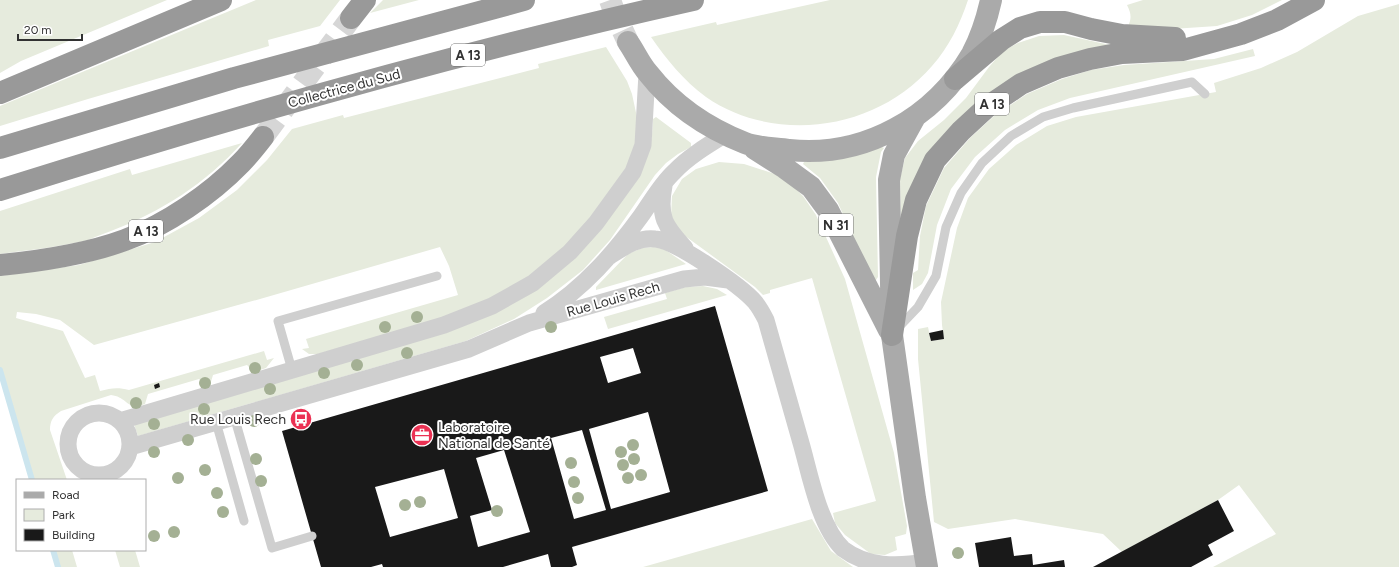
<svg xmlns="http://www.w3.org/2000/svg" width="1399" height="567" viewBox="0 0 1399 567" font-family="Figtree,sans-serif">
  <rect width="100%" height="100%" fill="#fff"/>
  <!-- green -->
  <path fill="#e6ebdd" d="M0,0H167L21,61L0,73Z
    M256,0H340L320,26L268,40L269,46L88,99L0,126V106Z
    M383,0H419L370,13Z
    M830,0H968C960,24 949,47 932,66C877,130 776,145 706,97C683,80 667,60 651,37L716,22L717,25Z
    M1143,0H1282L1252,15L1217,26L1172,29L1128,26C1132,18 1131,13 1127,5Z
    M1399,4V567H1213L1276,534L1239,485L1218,500L1122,552L1103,534L1015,519L948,529L934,522L918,359V329L928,327L931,341L944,339L942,325L941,302L957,228L968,198L989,169L1016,145L1047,126L1076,117L1216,92L1214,83L1261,68L1297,52L1358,16Z
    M1064,35L1110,45L982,101L901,232L900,179L905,158L918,141L944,120L966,98L989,67L1003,51L1018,43L1039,36Z
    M606,47L627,81L632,94L638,122L636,144L626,168L590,219L565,247L529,277L488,300L448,317L318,354H309L302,349L309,348L306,339L458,295L449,266L440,247L260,299L94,345L60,320L36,314L17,312L16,318L63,331L85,378L95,375L100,391C111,388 118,387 129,390L264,351L267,360L274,358L266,368L254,372L247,365L213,375L210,385L205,386L199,379L148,394L145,404C126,411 128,397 111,395L61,411C53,416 50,421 50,430L67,480H32L0,373V276L79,265L155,242L199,218L237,190L267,160L292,129L343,115L344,118L539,68L538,64Z
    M1253,49L1255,56L1070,98L1038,110L1005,130L975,157L951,189L937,225L928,273L922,284L913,290V273L918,270L920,236L926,206L944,168L970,138L994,116L1027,94L1062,79L1091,70L1124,65L1214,59Z
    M656,117L691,143V147L678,154L666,163L655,175L610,240L583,270L547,298L514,319L466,341L138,436L134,424L537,288L649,150L652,135L653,119Z
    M242,143C206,183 161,212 111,231C103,234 95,237 88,240C59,247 29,250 0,254V211L130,169L132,175Z
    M880,146L884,148L881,152L876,177L878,277L876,280L872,279L838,203L820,178L803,164L804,162C832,160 853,156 880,146Z
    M719,162L744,164L775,174L789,182L803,196L816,215L845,279L894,453L907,526L906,534L895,537L897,550L885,555L871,554L845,535L835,523L833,513L876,501L812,278L770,290V293L763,295L755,287L681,233L671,217L672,196L682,179L696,169Z
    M654,247L664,249L686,264L596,290V287L628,254L642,248Z
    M703,286L717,289L727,295L608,329L604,317L667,299L665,293L686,287Z
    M812,519L831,551L853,567H643Z
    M52,550H72L77,567H57Z
    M115,550H135L140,567H120Z"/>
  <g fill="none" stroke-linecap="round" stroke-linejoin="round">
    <!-- stream -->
    <path stroke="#cce5ee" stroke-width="6" d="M0,370L32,480
      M53,550L58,567"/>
  </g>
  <!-- building -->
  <path fill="#191919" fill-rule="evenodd" d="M715,306L768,491L572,547L577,565L572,567H551L548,554L503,567H383L382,564L371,567H321L282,431ZM633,348L641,373L608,383L600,357ZM648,412L670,492L611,509L589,429ZM582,430L606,510L574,519L551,438ZM504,450L530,532L478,547L470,516L492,510L476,458ZM444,469L458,518L390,537L375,487Z
    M943,330L944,339L931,341L929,333Z
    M159,383L160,387L155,389L154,385Z
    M1218,500L1234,531L1208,545L1213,555L1191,567H1093Z
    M1011,537L1014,556L1032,554L1033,565L1064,560L1065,567H979L975,543Z"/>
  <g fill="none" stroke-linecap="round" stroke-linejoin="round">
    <!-- primary-tunnel -->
    <path stroke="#d6d6d6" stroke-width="22" stroke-dasharray="22 11" stroke-linecap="butt" d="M610,0L615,14L628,42"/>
    <!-- highway-tunnel -->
    <path stroke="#d6d6d6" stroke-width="22" stroke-dasharray="22 11" stroke-linecap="butt" d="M263,137L351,18"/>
    <!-- lane -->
    <path stroke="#cfcfcf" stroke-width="9" d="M898,328L918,307L936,276L946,227L961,193L982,163L1011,136L1043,117L1073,108L1192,82L1205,94
      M292,370L278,321L437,276
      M234,416L272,548L312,536
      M216,422L244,521"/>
    <!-- street -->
    <path stroke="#cfcfcf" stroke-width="17" d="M664,186C658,217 665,226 685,248
      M610,256C624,247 638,237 655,239C675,240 741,286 755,302C759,307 763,314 766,320C778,361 789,402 801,443C810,474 819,526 843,549C867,567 896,567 926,562
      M544,313C584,288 614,253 641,216C651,202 661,184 674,172C688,157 708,145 726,134
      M68 444a31 31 0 1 1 62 0a31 31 0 1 1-62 0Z
      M120,421L444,325L492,306L533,283L570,252L596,223L633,172L643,145L647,73
      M130,447L469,349L529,323L684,279L705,277L728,280"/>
    <!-- primary -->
    <path stroke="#aaa" stroke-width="22" d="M628,42C635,52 640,64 648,73C673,105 707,128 745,143C757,148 776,148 789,150C865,158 934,118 972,54C981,37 987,18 991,0
      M915,117L894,155L889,180L892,335L915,498L927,567
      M755,149L785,168L811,187L828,210L889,330"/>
    <!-- highway -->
    <path stroke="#999" stroke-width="22" d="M351,18L365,0
      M955,79L1001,40L1020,28L1040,22H1065L1091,29L1122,35L1175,38
      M0,93L221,0
      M0,148L234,78L524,0
      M0,190C228,118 459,52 693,0
      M0,265C41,261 87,254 125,240C166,225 211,194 241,163C249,155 256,146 263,137
      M892,335L907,236L916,200L935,160L961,131L987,107L1021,84L1058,68L1090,59L1122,53L1183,50L1241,34L1277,20L1314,0"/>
  </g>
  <!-- trees -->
  <g fill="#a4b094">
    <circle cx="417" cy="317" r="6"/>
    <circle cx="385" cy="327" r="6"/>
    <circle cx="551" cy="327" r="6"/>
    <circle cx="407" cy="353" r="6"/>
    <circle cx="357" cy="365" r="6"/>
    <circle cx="255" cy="368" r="6"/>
    <circle cx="324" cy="373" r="6"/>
    <circle cx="205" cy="383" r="6"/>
    <circle cx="270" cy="389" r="6"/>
    <circle cx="136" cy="403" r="6"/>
    <circle cx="204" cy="409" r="6"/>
    <circle cx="254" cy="421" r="6"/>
    <circle cx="154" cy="424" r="6"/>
    <circle cx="188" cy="440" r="6"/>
    <circle cx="633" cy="445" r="6"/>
    <circle cx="154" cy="452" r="6"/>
    <circle cx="621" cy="452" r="6"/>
    <circle cx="256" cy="459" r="6"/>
    <circle cx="634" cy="459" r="6"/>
    <circle cx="571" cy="463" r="6"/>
    <circle cx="623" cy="465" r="6"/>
    <circle cx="205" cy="470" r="6"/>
    <circle cx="641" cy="475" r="6"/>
    <circle cx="178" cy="478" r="6"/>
    <circle cx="628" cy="478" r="6"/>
    <circle cx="261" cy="481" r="6"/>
    <circle cx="574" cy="482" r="6"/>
    <circle cx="217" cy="493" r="6"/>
    <circle cx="578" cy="498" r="6"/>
    <circle cx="420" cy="502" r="6"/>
    <circle cx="405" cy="505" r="6"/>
    <circle cx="497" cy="511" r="6"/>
    <circle cx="223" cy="512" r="6"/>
    <circle cx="174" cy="532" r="6"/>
    <circle cx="154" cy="536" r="6"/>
    <circle cx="958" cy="553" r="6"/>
  </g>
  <!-- icons -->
  <defs>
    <g id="bus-disc" transform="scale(1.15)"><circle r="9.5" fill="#eb3153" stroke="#fff"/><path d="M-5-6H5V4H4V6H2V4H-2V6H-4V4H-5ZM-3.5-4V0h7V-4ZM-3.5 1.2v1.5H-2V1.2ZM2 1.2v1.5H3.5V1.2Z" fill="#fff"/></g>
    <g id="office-disc" transform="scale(1.15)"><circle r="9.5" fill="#eb3153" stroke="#fff"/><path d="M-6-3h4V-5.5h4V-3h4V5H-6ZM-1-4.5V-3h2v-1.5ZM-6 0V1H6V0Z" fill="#fff"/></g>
  </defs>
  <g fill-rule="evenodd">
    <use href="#bus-disc" x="301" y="419"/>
    <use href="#office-disc" x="422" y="435"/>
  </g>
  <g text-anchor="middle" stroke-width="4" stroke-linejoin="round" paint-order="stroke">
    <!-- shield labels -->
    <g fill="#fff" stroke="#707070" stroke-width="1">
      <rect x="451" y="44" width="34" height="22" rx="3"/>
      <rect x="975" y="93" width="34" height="22" rx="3"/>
      <rect x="819" y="214" width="34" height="22" rx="3"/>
      <rect x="129" y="220" width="34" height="22" rx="3"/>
    </g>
    <g font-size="13" font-weight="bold" fill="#323232">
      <text x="468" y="60">A 13</text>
      <text x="992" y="109">A 13</text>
      <text x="836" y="230">N 31</text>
      <text x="146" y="236">A 13</text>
    </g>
    <!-- street labels -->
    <g font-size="14" fill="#323232" stroke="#fff">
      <text transform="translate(344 88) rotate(-15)" y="5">Collectrice du Sud</text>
      <text transform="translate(613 299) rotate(-16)" y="5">Rue Louis Rech</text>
    </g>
    <!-- poi labels -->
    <g font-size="14" fill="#323232" stroke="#fff" text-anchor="end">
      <text x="286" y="424">Rue Louis Rech</text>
      <text x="438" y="432" text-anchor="start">Laboratoire<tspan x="438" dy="16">National de Santé</tspan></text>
    </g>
  </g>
  <!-- legend -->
  <rect x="16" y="479" width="130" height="72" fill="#ffffff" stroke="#adadad"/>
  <rect x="24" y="492" width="20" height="6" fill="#aaaaaa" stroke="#adadad"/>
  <text x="52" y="499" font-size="12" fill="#323232">Road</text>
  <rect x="24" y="509" width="20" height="12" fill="#e6ebdd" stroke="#adadad"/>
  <text x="52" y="519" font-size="12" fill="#323232">Park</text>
  <rect x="24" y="529" width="20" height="12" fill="#191919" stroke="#adadad"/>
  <text x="52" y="539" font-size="12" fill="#323232">Building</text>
  <!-- scale -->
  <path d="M18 34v6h64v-6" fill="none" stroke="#323232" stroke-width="2"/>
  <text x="24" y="34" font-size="12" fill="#323232" stroke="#ffffff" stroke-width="3" paint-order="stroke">20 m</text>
</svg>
